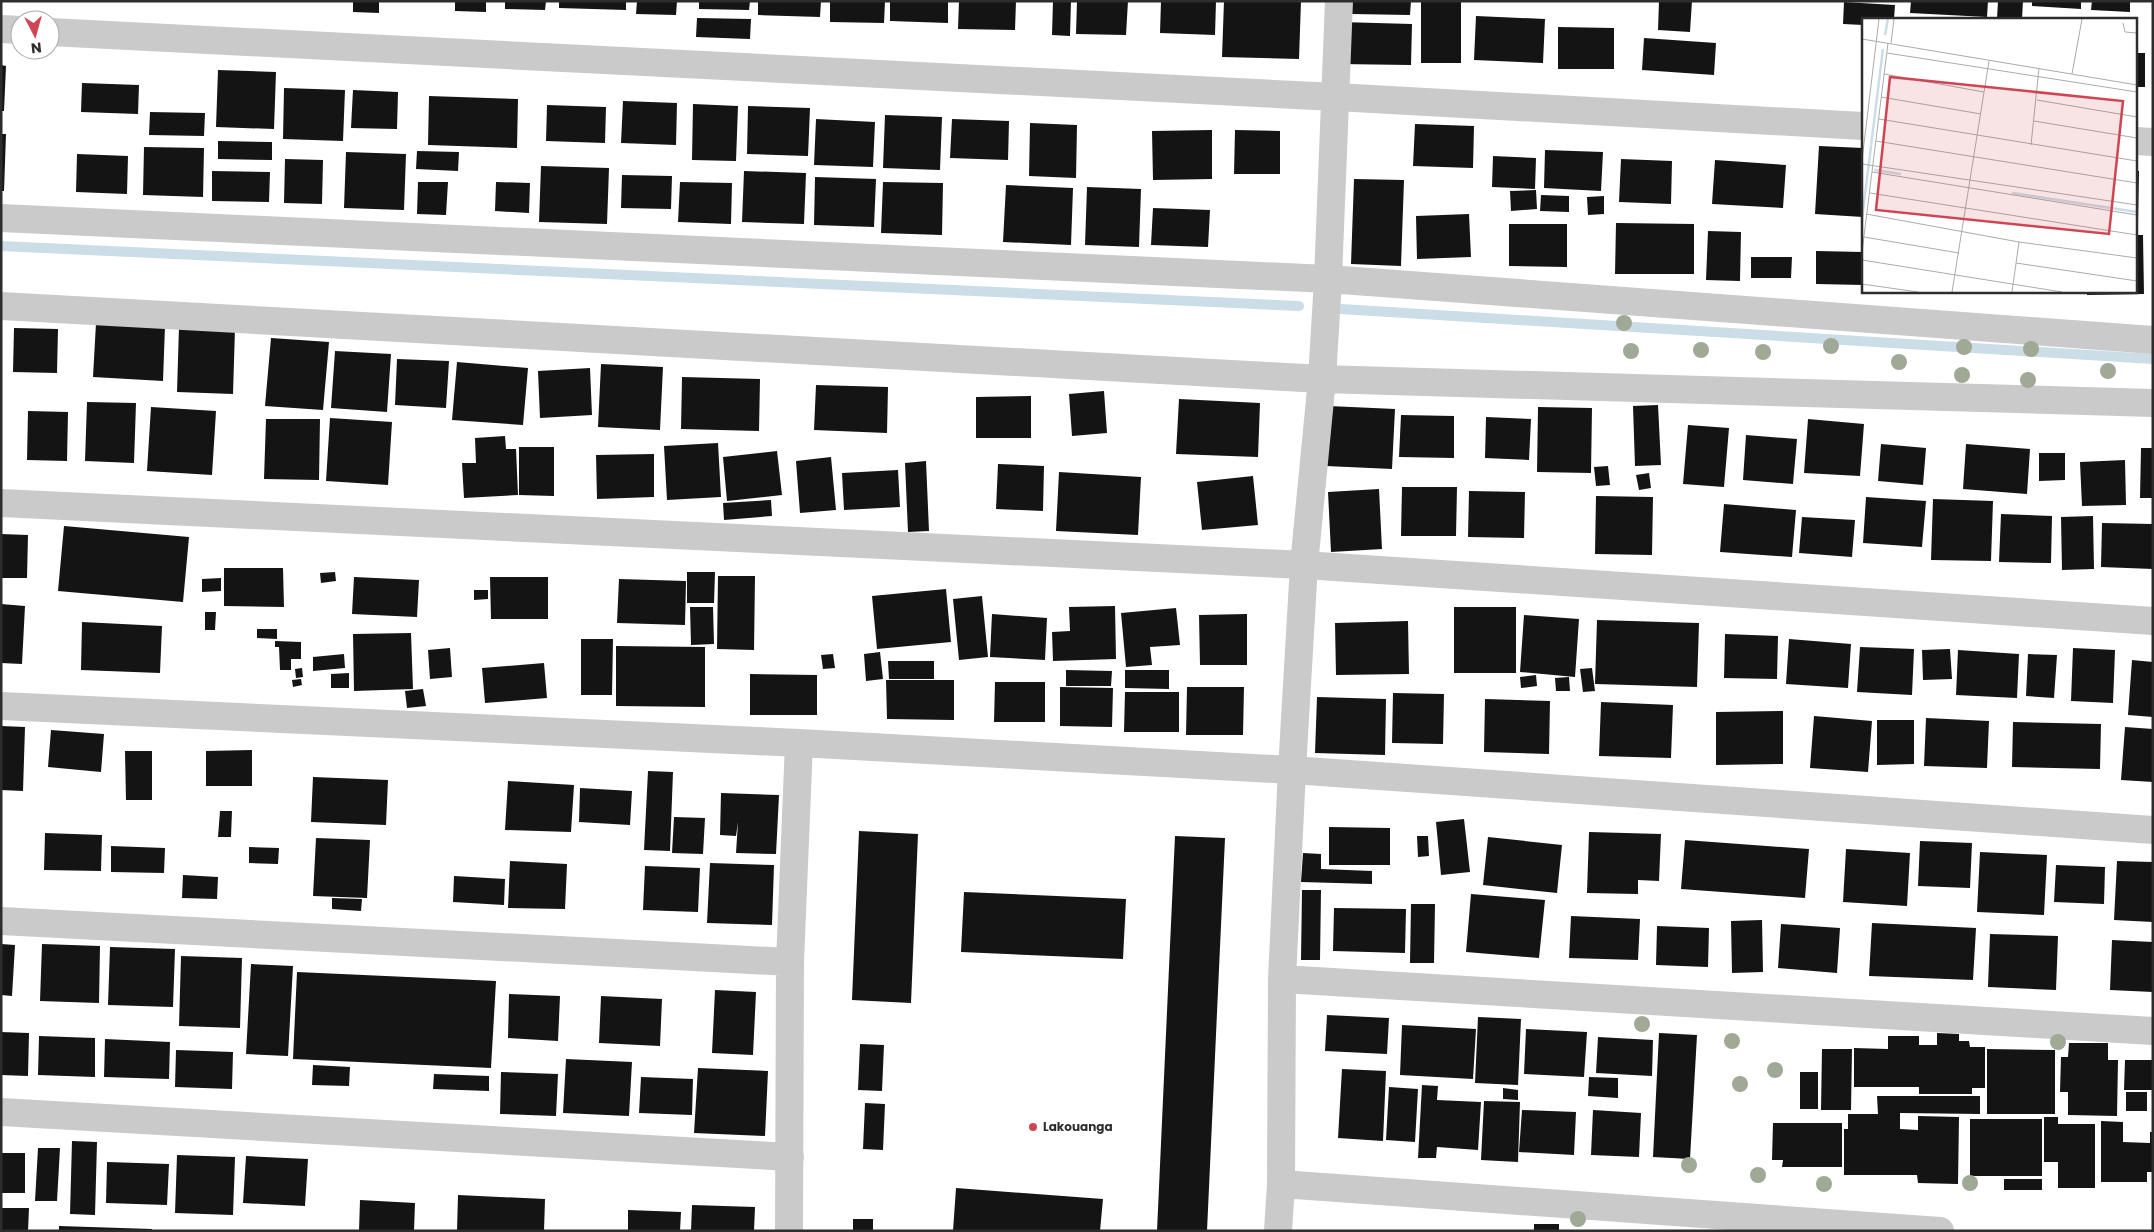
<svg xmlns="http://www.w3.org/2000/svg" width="2154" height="1232" viewBox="0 0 2154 1232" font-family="Poppins,sans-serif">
  <rect width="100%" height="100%" fill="#fff"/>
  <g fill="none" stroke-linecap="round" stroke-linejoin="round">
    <!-- stream -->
    <path stroke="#cbdde7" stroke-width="10" d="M1,246L1299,306
      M1341,309L2153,359"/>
  </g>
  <!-- building -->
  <path fill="#141414" d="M353,1H379V13L353,12Z
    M455,1H486V12L455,11Z
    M505,1H546L545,10L505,9Z
    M559,1H626V10L559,8Z
    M637,1H677L676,15L636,14Z
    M699,1H750L749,10L699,9Z
    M758,1H821L820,17L758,15Z
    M830,1H885L884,23L830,22Z
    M890,1H948V23L890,21Z
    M959,1H1016L1015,30L958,29Z
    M1053,1H1071L1070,36L1052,35Z
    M1077,1H1128L1126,35L1076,34Z
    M1161,1H1216L1215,35L1160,33Z
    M1224,1H1301L1299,59L1222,57Z
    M1351,1H1411L1410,15L1351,14Z
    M1421,1H1461V63H1421Z
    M1659,1H1692L1690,32L1658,30Z
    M1911,1H1988L1987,17L1910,13Z
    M1998,1H2023L2022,19H1997Z
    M2032,1H2081V9L2032,6Z
    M2092,1H2130V12L2091,10Z
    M1844,2L1895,5L1894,19H1863V25L1843,24Z
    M1476,16L1545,19L1543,63L1474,60Z
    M697,18L751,19L750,39L696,37Z
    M1340,22L1412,24L1411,65L1338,64Z
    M1558,27L1614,28V69H1558Z
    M1644,38L1716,43L1714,75L1642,70Z
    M2135,53H2145V87H2135Z
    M1,65L6,66L4,111H1Z
    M218,70L276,72L274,129L216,127Z
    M82,83L139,85L138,114L81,112Z
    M284,88L345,90L343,141L283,139Z
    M353,90L398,92L397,129L351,128Z
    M429,96L518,99L517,148L428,145Z
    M623,101L677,103L676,145L621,143Z
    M693,104L738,106L736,161L692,160Z
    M547,105L606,107L605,143L546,141Z
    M748,106L810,108L808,156L747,154Z
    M150,112L205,113L204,136L149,135Z
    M885,115L942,117L940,170L883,168Z
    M816,119L875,122L873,167L814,165Z
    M952,119L1009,121L1008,160L950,158Z
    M1030,123L1077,125L1076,178L1029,176Z
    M1415,124L1474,126L1473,168L1413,166Z
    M1212,130V179L1153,180L1152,131Z
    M1235,130L1280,131V174H1234Z
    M1,134H6L4,191H1Z
    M218,141L272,142V160L218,159Z
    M1819,146L1863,148V217L1815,214Z
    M144,147L204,148L203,197L143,195Z
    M1545,150L1603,152L1601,191L1544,188Z
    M417,151L459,152L458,171L416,169Z
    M346,152L406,154L404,210L344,208Z
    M77,154L128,156L127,194L76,192Z
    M1493,156L1536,158L1535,189L1492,187Z
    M285,159L323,160L322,204L284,203Z
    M1621,159L1672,161L1671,204L1619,202Z
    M1715,160L1786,165L1783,208L1712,204Z
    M541,166L609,168L607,224L539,222Z
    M212,171L270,172L269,202L212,201Z
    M744,171L806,173L804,224L742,222Z
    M2135,171H2139L2138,221H2135Z
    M622,175L672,176L671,209L621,208Z
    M815,177L876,179L874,227L814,225Z
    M1354,179L1404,180L1401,266L1351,264Z
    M418,182H448L446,215L417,214Z
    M496,182L530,183L529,213L495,211Z
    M680,182L732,183L731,224L678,222Z
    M883,182L943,183L942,235L881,233Z
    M1006,185L1073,188L1071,245L1003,242Z
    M1087,187L1141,189L1139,247L1085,245Z
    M1536,190L1537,209L1511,211L1510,191Z
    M1541,195L1569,196V212L1540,211Z
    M1604,196V214L1588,215L1587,197Z
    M1153,208L1210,210L1208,247L1151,245Z
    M1469,214L1471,257L1417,259L1416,216Z
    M1616,223L1694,224V274H1615Z
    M1509,224H1567V267L1509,266Z
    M1708,231L1741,232L1740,281L1706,280Z
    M2135,235H2143L2144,294L2087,295V291H2135Z
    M1816,251L1863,252V285L1816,284Z
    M1751,257H1792L1791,278H1751Z
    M96,323L165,326L163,381L93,377Z
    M179,327L235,328L233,394L177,392Z
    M14,328L58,329L57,373L13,372Z
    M271,338L329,342L323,410L265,406Z
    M335,351L391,354L387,412L331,408Z
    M397,359L449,361L446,408L395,405Z
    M457,362L528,368L523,425L452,420Z
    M601,364L663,367L660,430L598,427Z
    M590,368L592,415L540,418L538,371Z
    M682,377L760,379L759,431L681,429Z
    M816,385L888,387L887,433L814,430Z
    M1104,391L1107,433L1072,436L1069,394Z
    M1031,396V438H976V397Z
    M1179,399L1260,403L1258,457L1176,454Z
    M87,402L136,403L134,463L85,461Z
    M1658,405L1661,465L1635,466L1633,406Z
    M1329,406L1395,409L1392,469L1326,466Z
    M151,407L216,411L212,475L147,471Z
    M1538,407L1592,408L1591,473L1537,472Z
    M28,411L68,412L67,461L27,460Z
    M1401,415L1454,416V458L1399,457Z
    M1486,417L1531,419L1529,460L1485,458Z
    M330,418L392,422L388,485L326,481Z
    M266,419H320L319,480L264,479Z
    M1808,419L1864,424L1860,476L1804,473Z
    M1688,425L1729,428L1724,487L1683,484Z
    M1746,435L1797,439L1793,484L1743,480Z
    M505,436L506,449H516L518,495L464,498L462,463H476L475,438Z
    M718,443L721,497L667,500L664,446Z
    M1881,444L1926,448L1923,485L1878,481Z
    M1966,444L2030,449L2027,494L1963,489Z
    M519,447H554V496L519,495Z
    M2141,448H2153V498H2140Z
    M777,451L782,495L727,501L723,457Z
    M2039,453H2065V480L2039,481Z
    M654,454V497L597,499L596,455Z
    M831,457L836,510L800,513L796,461Z
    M2125,460L2126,505L2082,506L2080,462Z
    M926,461L929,531L908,532L905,463Z
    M998,464L1044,466L1043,511L996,509Z
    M1608,466L1610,485L1596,486L1594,467Z
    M898,470L900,507L844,510L842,473Z
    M1059,472L1141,477L1138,535L1056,531Z
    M1649,473L1651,488L1639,490L1636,475Z
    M1253,476L1258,525L1202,530L1197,482Z
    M1402,487H1457L1456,536H1401Z
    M1379,489L1382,549L1331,552L1328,492Z
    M1469,491L1525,492L1524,538L1468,537Z
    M1596,496L1653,497L1652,555L1595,554Z
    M1866,497L1926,501L1922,547L1863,543Z
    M1933,499L1993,501L1991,561L1931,560Z
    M771,500L772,516L724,520L723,503Z
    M1724,504L1796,510L1792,557L1720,552Z
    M2001,514L2052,516L2051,563L1999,562Z
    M2093,516L2094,569L2062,570L2061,517Z
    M1802,517L1855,520L1852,557L1799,553Z
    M2102,523L2153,524V569L2101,567Z
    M64,526L189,537L183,602L58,591Z
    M1,534L28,535L27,578H1Z
    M224,568H283L284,607L224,606Z
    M335,572L336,581L321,583L320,573Z
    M687,572H715L714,603H687Z
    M718,576H755L754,650L717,649Z
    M354,577L419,580L417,617L352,614Z
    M490,577H548V619H491Z
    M221,578V591L202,592V579Z
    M619,579L686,581L685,625L617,623Z
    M946,589L951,642L877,649L872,596Z
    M474,590H488V599L474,600Z
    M982,596L988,657L959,660L953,599Z
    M1,604L25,606L22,664L1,663Z
    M1115,606L1116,659L1053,661L1052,632L1070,631L1069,607Z
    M690,607H713L714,644L691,645Z
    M1454,607H1516V673H1454Z
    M1176,608L1180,645L1150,647L1152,665L1126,667L1121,613Z
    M205,612H216L215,630H205Z
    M992,614L1047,618L1045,660L990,657Z
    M1247,614V665H1200L1199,615Z
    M1524,615L1579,619L1575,677L1520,672Z
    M1597,620L1699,623L1697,687L1595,684Z
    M1408,621L1409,674L1336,675L1335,623Z
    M82,622L162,626L160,673L81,670Z
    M257,629H277V639L257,638Z
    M411,633L413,689L354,691L353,634Z
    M1725,634L1778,636L1777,679L1724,678Z
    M581,639H613L612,695H581Z
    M1789,639L1851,644L1848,688L1786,684Z
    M275,641L301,642V659H291V670H280L279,647H275Z
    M616,646L705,647V707L616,706Z
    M1860,647L1914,649L1912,695L1857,692Z
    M450,648L452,677L430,679L428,650Z
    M2073,648L2115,650L2113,703L2071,701Z
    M1950,649L1952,679L1923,680L1922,650Z
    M1958,650L2019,654L2017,698L1956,695Z
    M880,652L883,679L866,681L864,654Z
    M344,654L345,668L313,671V657Z
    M833,654L835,668L823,669L821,655Z
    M2028,654L2057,655L2054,698L2026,696Z
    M2132,660L2153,662V717L2128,715Z
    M888,661H934V679H889Z
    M544,663L547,698L485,703L482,668Z
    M302,668L303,677L296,678L295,669Z
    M1592,668L1595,691L1583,692L1580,669Z
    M1066,670L1112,671L1111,686H1066Z
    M1125,670H1169V689L1125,688Z
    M349,673V688H331V674Z
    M750,674L817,675V715H750Z
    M1536,675L1537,686L1521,688L1520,677Z
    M1569,677L1570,691H1556L1555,678Z
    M301,679L302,685L293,687L292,680Z
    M886,680H954V720L887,719Z
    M995,682H1045V722H994Z
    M1060,687L1113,688L1112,727L1060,726Z
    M1187,687H1244L1243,735H1186Z
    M423,689L426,706L407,708L405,691Z
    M1125,692H1179V732H1124Z
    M1393,693L1444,694L1443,744L1392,743Z
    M1317,697L1386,699L1385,755L1315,753Z
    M1485,699L1550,701L1549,754L1484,752Z
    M1601,702L1673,705L1671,758L1599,756Z
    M1783,711V764L1716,765V712Z
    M1814,716L1872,721L1868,772L1810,768Z
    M1926,718L1989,721L1987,768L1924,766Z
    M1877,720H1914V764L1877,765Z
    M2013,722L2101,724L2100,769L2012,767Z
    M1,726L25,727L23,791L1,790Z
    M2125,727L2153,729V782L2121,780Z
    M51,730L104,734L101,772L48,767Z
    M252,750V786H206V751Z
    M125,751H152V800H126Z
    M648,771L673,772L670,851L644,850Z
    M313,777L388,780L386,825L311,822Z
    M508,781L574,785L571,832L505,830Z
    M580,788L632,791L630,825L579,822Z
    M721,793L779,795L776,854L736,853L738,822L736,836L720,835Z
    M220,811H232L231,837H218Z
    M674,817L705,818L703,854L672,853Z
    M1464,819L1470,872L1441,875L1436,822Z
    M1329,827L1390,828V865H1329Z
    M859,831L918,834L911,1003L852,1000Z
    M1589,832L1661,834L1659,881L1638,880V894L1587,893Z
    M45,833L102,835L101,871L44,870Z
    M1175,836L1225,838L1207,1231H1157Z
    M1417,836H1428L1429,856L1418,857Z
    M1488,837L1562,845L1557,893L1483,885Z
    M316,838L370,840L367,898L313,896Z
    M1685,840L1809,849L1805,898L1681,889Z
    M1920,841L1972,843L1970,888L1918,886Z
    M111,846L165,848L164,873L111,872Z
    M249,847L279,848L278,864L249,863Z
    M1846,849L1910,853L1907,906L1843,902Z
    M1980,852L2047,855L2044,915L1977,912Z
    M1303,853L1321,854V869L1372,871V884L1301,882Z
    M510,861L567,864L565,909L508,908Z
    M2117,861L2153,862V922L2114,920Z
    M710,863L774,865L772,925L707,923Z
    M2056,865L2105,867L2104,904L2054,902Z
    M645,866L700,868L698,912L643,910Z
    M183,875L218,877L217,899L182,898Z
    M454,876L505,879L504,905L453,902Z
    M1302,890H1321L1320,960H1301Z
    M964,892L1126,899L1123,959L961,952Z
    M1471,894L1545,900L1539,958L1466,952Z
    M332,898L362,899L361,911L332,909Z
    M1411,904H1435L1434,963H1410Z
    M1334,908L1406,909L1405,953L1333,951Z
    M1571,916L1640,919L1638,960L1569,958Z
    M1762,920L1763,972L1732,973L1731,921Z
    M1872,923L1976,928L1973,980L1869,976Z
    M1781,924L1840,928L1837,973L1778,968Z
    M1657,926L1709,928L1708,967L1656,965Z
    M1990,934L2058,936L2056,990L1988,987Z
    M2112,940L2153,942V992L2110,990Z
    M1,944L15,945L12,996L1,995Z
    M42,944L100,946L99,1003L40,1001Z
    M110,947L175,949L173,1007L108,1005Z
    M181,956L242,958L240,1028L179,1026Z
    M251,964L293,966L288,1056L246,1054Z
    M297,972L496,981L491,1068L293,1059Z
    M715,990L756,992L753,1055L712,1053Z
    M509,994L560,996L558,1041L508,1038Z
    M601,996L662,999L660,1046L599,1043Z
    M1327,1015L1389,1018L1387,1054L1325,1051Z
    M1478,1017L1521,1019L1518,1085L1475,1083Z
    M1402,1025L1476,1029L1473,1079L1400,1075Z
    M1526,1029L1587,1032L1584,1077L1524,1074Z
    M1,1032L29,1033L28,1076L1,1075Z
    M1659,1033L1697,1035L1690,1159L1653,1157Z
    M1937,1033L1959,1034V1041H1969L1970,1047H1985V1088H1972V1094H1919V1087H1854V1048L1888,1049V1036H1919V1045H1937Z
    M39,1036L95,1038V1077L38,1075Z
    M1598,1037L1653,1040L1652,1076L1596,1073Z
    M105,1039L170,1042L169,1079L104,1077Z
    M2069,1043H2108V1060H2118L2117,1116L2068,1115V1092H2060L2061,1057H2068Z
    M860,1044L884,1045L882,1091L858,1090Z
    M1822,1049H1852L1851,1110H1821Z
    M1987,1049L2055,1050V1114H1987Z
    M176,1050L233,1052L232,1089L175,1087Z
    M566,1059L632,1062L629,1116L563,1113Z
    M2125,1060H2153V1090H2124Z
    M313,1065L350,1067L349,1086L312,1085Z
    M698,1068L768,1071L765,1136L694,1133Z
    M1342,1069L1386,1071L1383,1141L1338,1138Z
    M501,1072L558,1074L556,1116L500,1114Z
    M1800,1072H1818V1109H1800Z
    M434,1074L489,1076V1091L433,1089Z
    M641,1077L693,1079L692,1115L639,1113Z
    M1589,1077L1618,1078V1098L1588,1096Z
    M1422,1085L1438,1086L1437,1100L1481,1102L1478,1150L1437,1147L1436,1158H1418Z
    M1389,1087L1418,1089L1415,1142L1386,1140Z
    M1503,1088L1518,1090V1100L1503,1099Z
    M2126,1092H2147V1111H2126Z
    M1877,1096H1980V1114L1900,1113V1129L1918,1130V1116L1959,1117L1958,1184L1918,1183L1917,1175H1844V1129H1848V1114H1878Z
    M1484,1101L1520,1102L1518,1162L1481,1160Z
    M865,1103L885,1104L883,1150L863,1149Z
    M1522,1110L1576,1112L1574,1155L1519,1152Z
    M1593,1110L1641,1113L1639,1157L1591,1155Z
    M2044,1117H2058V1124H2095V1188H2058V1162H2044Z
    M1970,1119H2042V1176H1970Z
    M2101,1121L2123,1122V1142L2150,1143V1132H2153V1172H2147V1182H2101Z
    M1773,1123H1842V1167H1782L1783,1160H1772Z
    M72,1141L97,1142L95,1215L70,1214Z
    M38,1148H60L57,1201H35Z
    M1,1153H25V1193H1Z
    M177,1155L235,1157L233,1215L175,1213Z
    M246,1156L308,1159L305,1206L243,1203Z
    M107,1162L169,1164L167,1205L106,1203Z
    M2004,1179H2042V1190H2004Z
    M956,1188L1103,1199L1100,1231H953Z
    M458,1195L545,1199L544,1231H457Z
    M360,1200L415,1203L414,1231H359Z
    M692,1205L755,1207L754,1231H691Z
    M1,1208H29L28,1231H1Z
    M628,1210L681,1212L680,1231H628Z
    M853,1219H873V1231H853Z
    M1534,1224H1559V1231H1534Z
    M59,1226L152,1229V1231H59Z"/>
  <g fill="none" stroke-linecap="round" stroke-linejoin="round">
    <!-- minor -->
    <path stroke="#cacaca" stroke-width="28" d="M1,29L20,30
      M50,32L1336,97L1863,126
      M2135,141L2153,142
      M1,218L1328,279L2153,340
      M1,306L1322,379L2153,403
      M1,503L1304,565L2153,621
      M1,706L799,743L1292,770L2153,830
      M1,921L790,962
      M1282,979L2153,1031
      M1,1112L790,1157
      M1281,1184L1940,1231
      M789,1231L790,962L799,743
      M1278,1231L1281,1184L1282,979L1292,770L1304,565L1322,379L1328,279L1339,1"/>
  </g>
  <!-- trees -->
  <g fill="#a0a996">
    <circle cx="1624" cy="323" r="8"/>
    <circle cx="1831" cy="346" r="8"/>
    <circle cx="1964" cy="347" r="8"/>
    <circle cx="2031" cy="349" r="8"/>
    <circle cx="1701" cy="350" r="8"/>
    <circle cx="1631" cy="351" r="8"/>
    <circle cx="1763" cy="352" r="8"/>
    <circle cx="1899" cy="362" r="8"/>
    <circle cx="2108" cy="371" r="8"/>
    <circle cx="1962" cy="375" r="8"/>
    <circle cx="2028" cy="380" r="8"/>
    <circle cx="1642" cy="1024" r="8"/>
    <circle cx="1732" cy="1041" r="8"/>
    <circle cx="2058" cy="1042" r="8"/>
    <circle cx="1775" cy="1070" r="8"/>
    <circle cx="1740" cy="1084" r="8"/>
    <circle cx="1689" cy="1165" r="8"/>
    <circle cx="1758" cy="1175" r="8"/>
    <circle cx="1970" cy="1183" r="8"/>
    <circle cx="1824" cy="1184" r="8"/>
    <circle cx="1578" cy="1219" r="8"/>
  </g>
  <!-- markers -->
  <circle fill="#ce4653" stroke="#fff" stroke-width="2" cx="1033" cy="1127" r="5"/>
  <g text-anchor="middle" stroke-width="5" stroke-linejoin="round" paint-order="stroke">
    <!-- poi labels -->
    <g font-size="12" font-weight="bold" fill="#2d2d2d" stroke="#fff" text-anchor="start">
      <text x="1043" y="1131">Lakouanga</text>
    </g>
  </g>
  <!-- overview -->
  <g transform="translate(1862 18)">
    <rect width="275" height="275" fill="#fff"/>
    <path fill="none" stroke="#cbdde7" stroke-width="2.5" d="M23,17L26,1M12,152L39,156M150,175L275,194M0,201L21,31"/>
    <path fill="none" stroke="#ababab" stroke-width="1" d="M261,5L263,14L275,15M0,21L275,67M29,25L32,1M25,35L275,74M22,56L122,74M210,56L220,1M19,79L119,96M175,82L275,99M17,101L275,143M172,103L275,120M14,123L275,165M169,127L177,50M0,142L17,1M0,146L275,187M10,154L275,197M8,175L275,217M4,196L157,224L275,240M2,219L97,235M0,234L26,25M0,242L200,274M154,245L275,263M0,266L56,274M90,274L127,43M150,274L157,224"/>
    <path fill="#ce4653" fill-opacity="0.15" stroke="#ce4653" stroke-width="2.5" d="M28,59L261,83L247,216L14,192Z"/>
    <rect width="275" height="275" fill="none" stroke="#2d2d2d" stroke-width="2.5"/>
  </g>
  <!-- border -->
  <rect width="2154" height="1232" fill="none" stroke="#2d2d2d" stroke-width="5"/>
  <!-- north arrow -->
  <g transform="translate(35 35) rotate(174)"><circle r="24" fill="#ffffff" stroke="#ababab"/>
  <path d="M0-4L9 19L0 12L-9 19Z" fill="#ce4653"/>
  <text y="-8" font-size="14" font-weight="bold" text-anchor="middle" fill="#2d2d2d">N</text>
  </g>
</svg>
